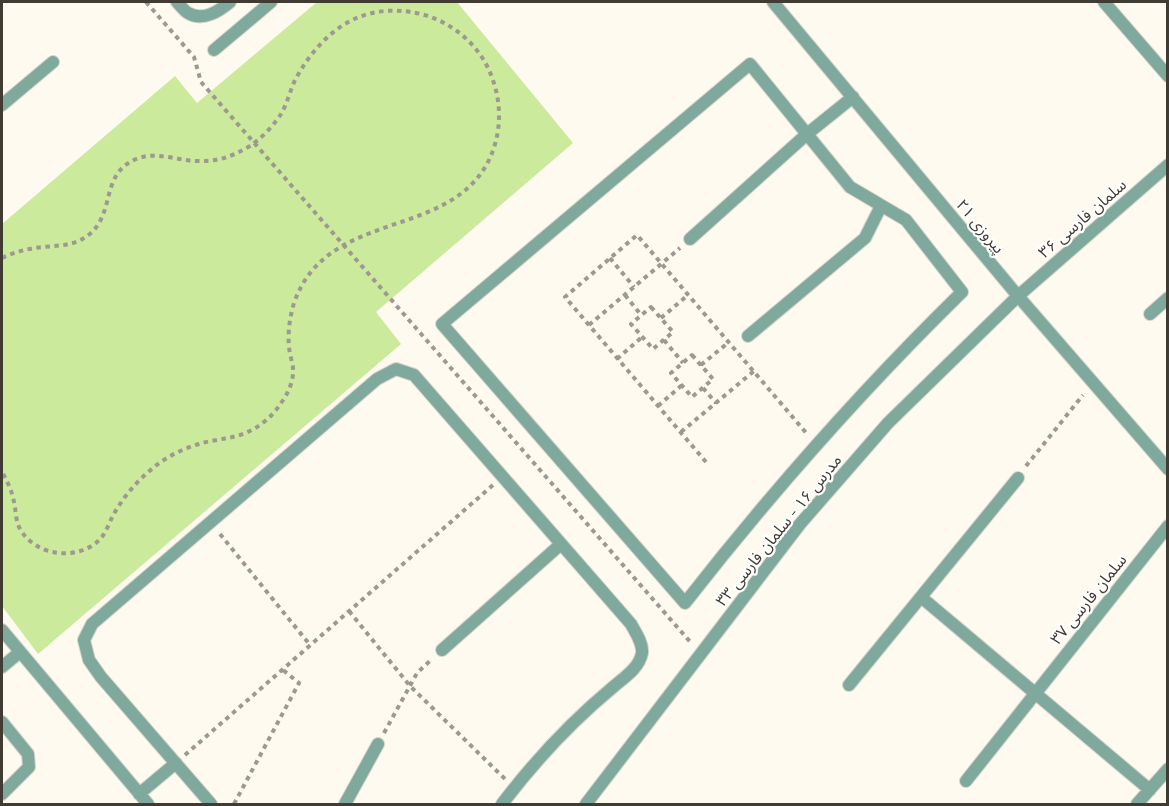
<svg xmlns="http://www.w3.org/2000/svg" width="1169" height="806" viewBox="0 0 1169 806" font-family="Raleway,'Noto Sans Arabic',sans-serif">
  <rect width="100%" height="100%" fill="#fefaf0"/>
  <!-- green -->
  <path fill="#cbea9b" d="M317,2H457L573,143L376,312L401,344L38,654L2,606V224L175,76L197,103Z"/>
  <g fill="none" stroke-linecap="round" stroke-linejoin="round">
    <!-- street casing -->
    <g stroke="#d8d4ca" stroke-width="14">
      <path id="street" d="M177,2C180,5 184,11 188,13C203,22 219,11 230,2
        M773,2L1018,296L1168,469
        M1104,2L1168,76
        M214,50L271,2
        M750,64L850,187L906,220L962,292C862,390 771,493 685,603L442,324Z
        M2,105L53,62
        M690,239L807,134L853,97
        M1150,314L1168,298
        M748,336L865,238L881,206
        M921,597L1150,790
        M2,630L148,804
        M442,650L561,544
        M2,667L20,652
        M849,685L1018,478
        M2,722L28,754L29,767L2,794
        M966,781L1168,526
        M139,794L176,763
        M211,804L101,677L89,660L84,640L92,624L377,379L396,369L414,375L631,624C636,633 643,643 642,653C639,669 623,678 612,688C571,722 534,762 502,804
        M345,804L378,744
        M586,804L800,524L888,423L1018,296L1168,165
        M1137,804L1168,769"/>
    </g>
    <!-- path -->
    <path stroke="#9d9990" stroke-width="4" stroke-dasharray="4.5 4.5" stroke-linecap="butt" d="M146,2L194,57L201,82L692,644
      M2,258C15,252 29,248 44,247C62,245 77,246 92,232C115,209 101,174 136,159C156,151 175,160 195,161C216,162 232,157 250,146C261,139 274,125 281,114C287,104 290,91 295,80C322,31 362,0 421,14C449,21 475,41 488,68C502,97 503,131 489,160C449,241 327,208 294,303C289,320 287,337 290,354C291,359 293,364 293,369C294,380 288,394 281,403C269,422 249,435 227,438C218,440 208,441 199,444C182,449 166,457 153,468C138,480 125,495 115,512C110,520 107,531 101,538C90,551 69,556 53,552C40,550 25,540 19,527C15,518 16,507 13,498C11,488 6,480 2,471
      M610,258L634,287
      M625,295L641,315
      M651,307L673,332L653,349L631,324Z
      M661,318L688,295
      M589,325L680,248
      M664,340L683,363
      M692,355L713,379L692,397L671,373Z
      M617,359L642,337
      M701,365L729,342
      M703,388L716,403
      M658,406L682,385
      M681,432L754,371
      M706,462L565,297L637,235L808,435
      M1026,466L1083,395
      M220,534L310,645
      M349,611L410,686L505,779
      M384,733L417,673L432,659
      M185,755L493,485
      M234,804L299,683L283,670"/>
    <!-- street -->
    <use href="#street" stroke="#7fa99c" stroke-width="12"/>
  </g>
  <g text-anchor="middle" stroke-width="4.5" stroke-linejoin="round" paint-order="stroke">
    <!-- street labels -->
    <g font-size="16" fill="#403c33" stroke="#fff">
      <text transform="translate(1082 218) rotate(-41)" y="6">سلمان فارسی ۳۶</text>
      <text transform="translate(981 226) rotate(50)" y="6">پیروزی ۲۱</text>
      <text transform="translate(778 530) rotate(-51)" y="6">مدرس ۱۶ - سلمان فارسی ۳۳</text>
      <text transform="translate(1088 599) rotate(-51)" y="6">سلمان فارسی ۳۷</text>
    </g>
  </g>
  <!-- border -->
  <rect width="1169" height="806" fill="none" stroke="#403c33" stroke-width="6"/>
</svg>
